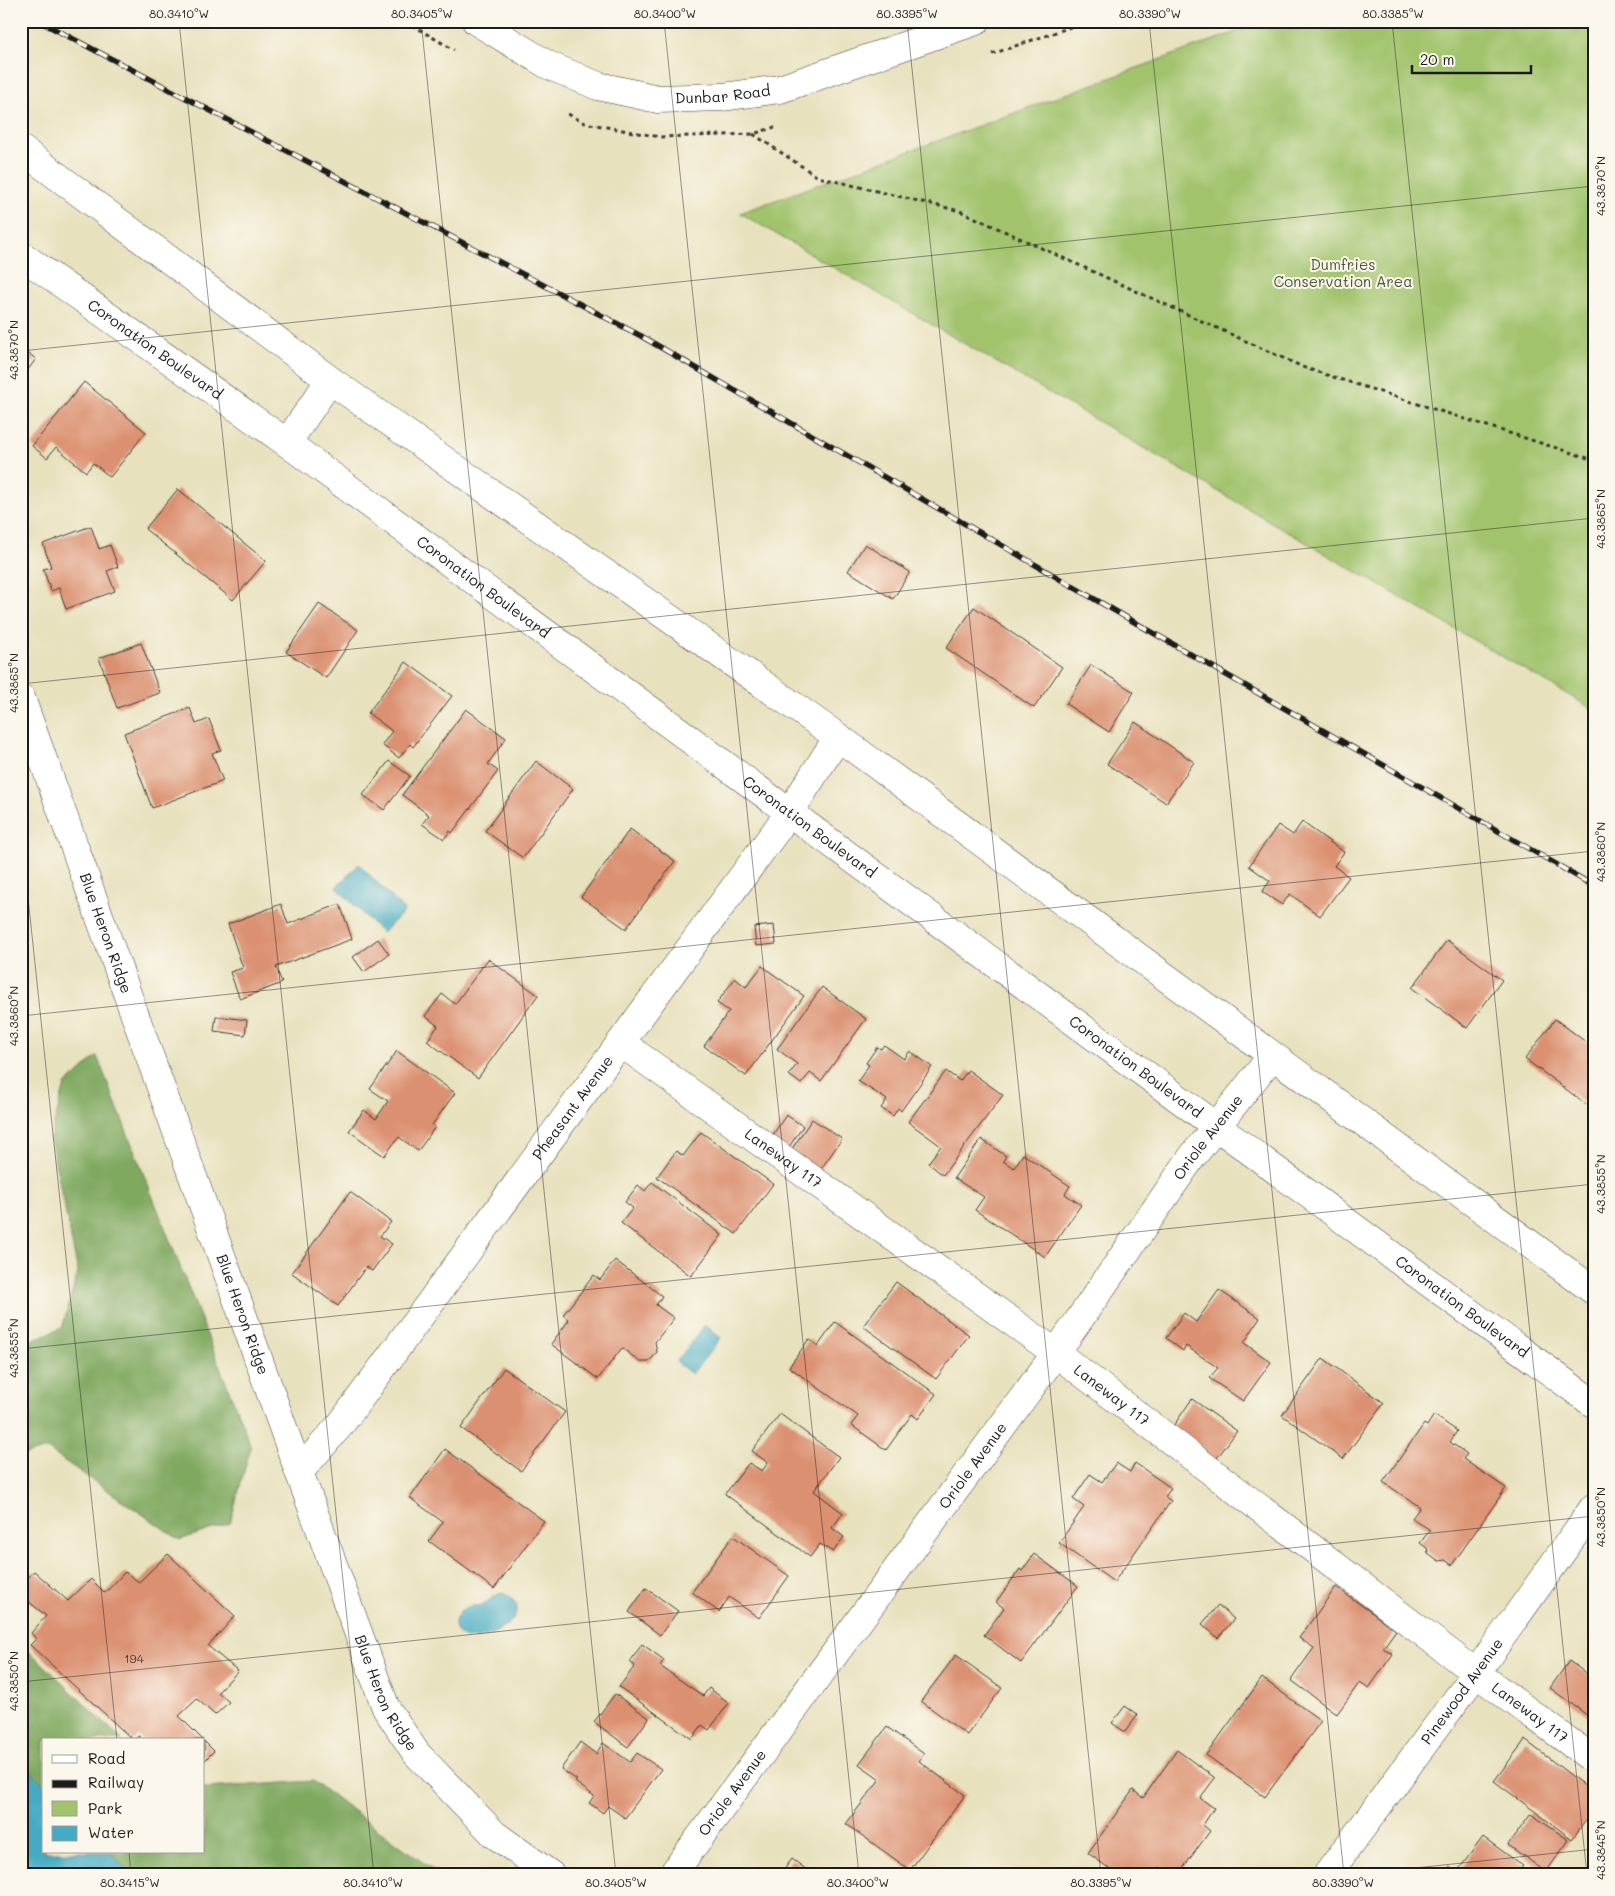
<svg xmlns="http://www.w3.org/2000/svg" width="1615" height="1896" viewBox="0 0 1615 1896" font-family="Mali,sans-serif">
  <rect width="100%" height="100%" fill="#fbf7ec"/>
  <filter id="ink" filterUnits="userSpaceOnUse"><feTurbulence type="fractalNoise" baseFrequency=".02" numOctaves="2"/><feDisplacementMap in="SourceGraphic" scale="10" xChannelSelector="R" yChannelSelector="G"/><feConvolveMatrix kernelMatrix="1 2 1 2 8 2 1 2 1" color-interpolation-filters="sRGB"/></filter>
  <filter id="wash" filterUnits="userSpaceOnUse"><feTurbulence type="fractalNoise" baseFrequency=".0096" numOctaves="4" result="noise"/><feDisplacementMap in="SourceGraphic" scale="20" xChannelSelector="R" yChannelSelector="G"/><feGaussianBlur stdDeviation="1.12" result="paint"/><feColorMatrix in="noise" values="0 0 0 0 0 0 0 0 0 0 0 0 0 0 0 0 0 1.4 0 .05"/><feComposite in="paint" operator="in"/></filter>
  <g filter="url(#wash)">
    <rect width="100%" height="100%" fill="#e8e1be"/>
    <!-- green -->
    <path fill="#a1c36c" stroke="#5e7044" d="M1266,21H1594V710L740,213Z"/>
    <!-- forest -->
    <path fill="#80a960" stroke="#4e623e" d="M97,1056L251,1446L230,1523L180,1540L47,1449L21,1456V1344L62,1328L78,1272L50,1138L65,1085Z
      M21,1643L122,1740H44V1785L21,1762Z
      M313,1781L440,1875H131L110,1852H204V1788Z"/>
    <!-- water -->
    <path fill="#45abc4" stroke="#306470" d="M359,864L405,911L382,933L336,887Z
      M705,1325L721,1338L692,1374L676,1362Z
      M502,1593C539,1608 499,1637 475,1638C469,1639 462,1638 458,1633C450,1622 459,1609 471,1606C475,1605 479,1607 482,1605C491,1600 491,1596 502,1593Z
      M21,1762L44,1785V1852H110L131,1875H21Z"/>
    <g id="blocks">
      <!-- building -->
      <path fill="#db9171" d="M21,348L36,359L21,379Z
        M84,382L146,432L110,477L93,463L86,472L56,447L47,458L32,446Z
        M178,489L266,561L233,600L145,529Z
        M91,526L99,549L110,545L118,567L107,571L115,591L66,609L59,588L51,591L43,569L51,567L43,544Z
        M865,544L910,572L893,599L848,571Z
        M319,604L358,630L326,678L286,652Z
        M974,607L1062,667L1034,708L946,648Z
        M141,643L160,693L117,708L99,658Z
        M406,662L452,696L413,747L410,744L399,758L382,745L392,731L368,713Z
        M1091,665L1134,692L1109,732L1066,704Z
        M190,708L196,724L209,719L221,750L212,753L223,781L152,808L124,733Z
        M466,709L506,738L488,764L498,771L452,833L450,831L444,839L422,824L429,815L402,795Z
        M1135,722L1194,762L1166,803L1107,764Z
        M389,761L410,776L384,810L363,795Z
        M536,761L573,789L523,858L485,831Z
        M1302,822L1344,852L1334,866L1349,877L1320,916L1290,894L1282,905L1262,892L1270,881L1249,866L1278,825L1293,835Z
        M630,829L675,861L626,929L581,897Z
        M281,904L288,924L340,904L352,939L276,967L282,983L240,999L230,972L243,968L228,924Z
        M774,925L776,944L756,946L754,927Z
        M378,939L389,954L364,972L353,957Z
        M1447,940L1502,980L1467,1028L1412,988Z
        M488,959L538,995L478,1078L427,1041L438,1026L425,1016L442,994L455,1004Z
        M762,966L804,996L746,1076L704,1046L729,1011L717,1003L735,978L746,987Z
        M822,987L866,1019L821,1081L810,1073L801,1084L789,1075L797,1064L777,1049Z
        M216,1016L247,1020L245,1035L214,1031Z
        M1555,1019L1594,1048V1110L1525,1059Z
        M884,1045L904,1059L910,1051L932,1067L901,1111L898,1108L893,1116L881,1108L887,1100L858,1081L869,1065L866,1063L877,1047L881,1049Z
        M397,1051L455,1093L432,1125L435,1127L418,1151L399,1137L384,1156L349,1131L364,1110L376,1119L388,1101L370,1089Z
        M968,1070L1003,1095L943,1175L928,1163L941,1146L908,1122L946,1071L960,1081Z
        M786,1115L803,1126L783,1156L766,1145Z
        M812,1119L842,1139L814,1179L785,1159Z
        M701,1132L773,1184L736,1234L657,1177L676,1151L683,1156Z
        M981,1139L1006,1156L1003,1161L1014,1168L1023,1154L1070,1186L1065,1194L1081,1205L1045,1257L975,1210L984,1197L954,1178Z
        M652,1182L722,1235L691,1276L621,1223L633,1208L625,1202L638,1185L645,1191Z
        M350,1192L391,1222L380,1236L392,1244L372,1271L366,1267L338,1306L292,1273Z
        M615,1260L662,1296L656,1305L674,1318L655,1342L657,1352L649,1362H640L622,1348L598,1379L551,1344L569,1320L563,1315L594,1275L600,1280Z
        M896,1282L969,1335L936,1379L863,1326Z
        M1219,1290L1260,1318L1244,1343L1271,1362L1243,1401L1209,1378L1218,1368L1186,1346L1183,1351L1166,1338L1184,1313L1196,1322Z
        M835,1322L936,1394L918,1419L912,1414L886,1450L851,1425L858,1416L789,1367L809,1339L818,1346Z
        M1323,1358L1384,1403L1343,1459L1282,1415Z
        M504,1368L565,1412L521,1471L461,1428Z
        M1192,1399L1237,1431L1211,1466L1167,1435Z
        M780,1414L839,1457L814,1491L843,1513L832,1528L844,1537L833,1552L820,1544L810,1557L725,1494L749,1463L762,1471L768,1463L752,1451Z
        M1434,1415L1457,1431L1450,1442L1467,1454L1463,1459L1506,1488L1452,1565L1445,1560L1439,1561L1428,1553L1427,1548L1420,1543L1430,1530L1412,1518L1420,1507L1383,1482L1424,1424L1427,1426Z
        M445,1449L544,1521L494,1589L429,1541L443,1522L410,1498Z
        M1116,1463L1130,1472L1135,1463L1171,1488L1165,1497L1171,1501L1114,1582L1059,1543L1084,1507L1073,1499L1090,1474L1102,1482Z
        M733,1536L789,1576L759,1618L729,1597L719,1612L692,1592Z
        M168,1554L235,1616L208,1646L238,1671L218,1692L229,1702L215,1715L197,1699L179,1716L203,1740H143L139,1736L133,1740L30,1645L36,1639L31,1633L46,1616L21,1595V1586L34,1571L68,1601L91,1579L105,1593L125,1572L139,1582Z
        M1034,1554L1078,1586L1021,1663L984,1635L1004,1608L996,1602L1020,1569L1022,1571Z
        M1336,1587L1396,1630L1383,1648L1393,1654L1369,1688L1360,1682L1337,1714L1291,1680L1314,1648L1299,1638Z
        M646,1588L678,1611L660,1635L629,1612Z
        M1218,1605L1234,1619L1218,1638L1202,1624Z
        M642,1644L664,1660L660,1666L703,1696L709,1688L729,1703L709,1730L702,1725L692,1739L619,1687L635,1666L630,1662Z
        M956,1655L1002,1688L967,1735L921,1701Z
        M1569,1661L1594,1679V1714L1591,1718L1550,1688Z
        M1262,1678L1321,1721L1265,1797L1206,1755Z
        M615,1694L649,1718L628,1747L594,1722Z
        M1125,1706L1138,1715L1125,1732L1112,1723Z
        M887,1727L924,1754L919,1761L965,1795L910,1870L846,1824L880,1779L859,1764Z
        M1525,1740L1594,1793V1810L1572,1839L1494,1781Z
        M204,1741L214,1751L204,1761Z
        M580,1742L596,1754L603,1743L630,1762L637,1753L661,1769L625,1818L608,1806L603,1813L589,1803L594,1796L575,1782L577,1780L561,1769Z
        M1177,1750L1215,1778L1200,1798L1214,1808L1203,1825L1210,1831L1178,1875H1171L1160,1867L1155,1875H1118L1088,1853L1133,1790L1143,1798Z
        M1531,1814L1569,1840L1546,1872L1508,1845Z
        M1483,1837L1523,1866L1516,1875H1443L1449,1867L1457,1872Z
        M792,1859L814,1875H780Z"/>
    </g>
  </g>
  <g filter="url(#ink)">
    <use href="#blocks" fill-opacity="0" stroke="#3b3a34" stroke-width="1"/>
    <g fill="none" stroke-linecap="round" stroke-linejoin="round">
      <!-- minor casing -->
      <g stroke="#3b3a34" stroke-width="29">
        <g id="minor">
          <path id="s1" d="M476,21L548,65L598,86L658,99L723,97L780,89L976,21"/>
          <path id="s2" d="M21,698L299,1472L386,1708L416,1753L494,1834L551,1875"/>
          <path id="s3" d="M621,1043L1056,1353L1476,1673L1594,1760"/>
          <path id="s4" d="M299,1472L341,1424L789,813L838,737"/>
          <path id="s5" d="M672,1875L1056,1353L1192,1157L1272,1056"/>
          <path id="s6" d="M1327,1875L1476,1673L1594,1507"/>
        </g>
      </g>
      <!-- major casing -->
      <g stroke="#3b3a34" stroke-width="29">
        <g id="major">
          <path d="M21,149L330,380L838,737L1594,1291"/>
          <path id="s7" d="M21,255L287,443L1594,1404"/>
          <path d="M287,443L330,380"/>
        </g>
      </g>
      <!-- path -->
      <path stroke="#3b3a34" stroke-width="3" stroke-dasharray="4 4" stroke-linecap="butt" d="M405,21L454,50
        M992,54L1088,21
        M568,114L585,123L660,137L753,134L775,127
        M753,134L818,177L960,211L1305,368L1594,460"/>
      <!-- minor -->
      <use href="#minor" stroke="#fff" stroke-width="28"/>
      <!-- major -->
      <use href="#major" stroke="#fff" stroke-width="28"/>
      <!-- rail casing -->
      <g stroke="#1c1c1c" stroke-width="5.5">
        <path id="rail" d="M39,21L641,336L1103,604L1594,886"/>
      </g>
      <!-- rail -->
      <use href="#rail" stroke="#fbf7ec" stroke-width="4" stroke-dasharray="11" stroke-linecap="butt"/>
    </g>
  </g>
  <!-- ticks -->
  <path fill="none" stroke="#1c1c1c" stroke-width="1" stroke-opacity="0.45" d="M179,21L374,1875M421,21L616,1875M664,21L859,1875M907,21L1101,1875M1149,21L1344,1875M1392,21L1587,1875M21,351L1594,186M21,684L1594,518M21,831L117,1740M21,1016L1594,851M21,1349L1594,1184M21,1682L1594,1516M129,1852L131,1875M1349,1875L1594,1849"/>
  <g text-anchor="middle" stroke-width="4" stroke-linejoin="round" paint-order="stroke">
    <!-- number labels -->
    <g font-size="12" fill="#4c3931">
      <text x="134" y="1663">194</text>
    </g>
    <!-- street labels -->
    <g font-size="15" fill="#1c1c1c" stroke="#fbf7ec">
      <text dy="5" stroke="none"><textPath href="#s1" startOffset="265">Dunbar Road</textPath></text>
      <text dy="5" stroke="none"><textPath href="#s7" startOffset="164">Coronation Boulevard</textPath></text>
      <text dy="5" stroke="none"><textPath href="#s7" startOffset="569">Coronation Boulevard</textPath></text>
      <text dy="5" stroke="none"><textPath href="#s7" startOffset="974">Coronation Boulevard</textPath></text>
      <text dy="5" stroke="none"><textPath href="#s2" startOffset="250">Blue Heron Ridge</textPath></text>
      <text dy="5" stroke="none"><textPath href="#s7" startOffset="1379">Coronation Boulevard</textPath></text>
      <text dy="5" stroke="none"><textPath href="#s4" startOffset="456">Pheasant Avenue</textPath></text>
      <text dy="5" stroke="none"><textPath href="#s5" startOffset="912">Oriole Avenue</textPath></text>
      <text dy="5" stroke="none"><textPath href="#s3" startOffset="199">Laneway 117</textPath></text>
      <text dy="5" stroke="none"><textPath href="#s7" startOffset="1784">Coronation Boulevard</textPath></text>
      <text dy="5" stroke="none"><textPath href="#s2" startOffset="655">Blue Heron Ridge</textPath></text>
      <text dy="5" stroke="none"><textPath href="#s3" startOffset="604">Laneway 117</textPath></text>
      <text dy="5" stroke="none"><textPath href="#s5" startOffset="508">Oriole Avenue</textPath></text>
      <text dy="5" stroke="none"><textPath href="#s2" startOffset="1060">Blue Heron Ridge</textPath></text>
      <text dy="5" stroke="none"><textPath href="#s6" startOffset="228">Pinewood Avenue</textPath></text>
      <text dy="5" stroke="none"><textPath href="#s3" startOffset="1129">Laneway 117</textPath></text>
      <text dy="5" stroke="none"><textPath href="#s5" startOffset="102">Oriole Avenue</textPath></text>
    </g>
    <!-- park labels -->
    <g font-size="15" fill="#4b5638" stroke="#fbf7ec">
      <text x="1343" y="270">Dumfries<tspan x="1343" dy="17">Conservation Area</tspan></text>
    </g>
  </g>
  <!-- margin -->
  <rect width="1615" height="1896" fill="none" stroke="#fbf7ec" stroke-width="55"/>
  <!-- legend -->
  <rect x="42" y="1738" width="162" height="115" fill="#fbf7ec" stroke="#a29f99"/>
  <rect x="52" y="1755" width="25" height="8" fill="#ffffff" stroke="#a29f99"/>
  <text x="88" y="1764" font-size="15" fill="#1c1c1c">Road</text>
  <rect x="52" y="1780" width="25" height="8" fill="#1c1c1c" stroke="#a29f99"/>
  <text x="88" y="1788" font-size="15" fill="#1c1c1c">Railway</text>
  <rect x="52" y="1801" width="25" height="15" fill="#a1c36c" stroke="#a29f99"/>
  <text x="88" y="1814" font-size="15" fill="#1c1c1c">Park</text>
  <rect x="52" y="1826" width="25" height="15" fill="#45abc4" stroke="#a29f99"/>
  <text x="88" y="1838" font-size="15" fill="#1c1c1c">Water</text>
  <!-- scale -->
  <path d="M1412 65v8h119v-8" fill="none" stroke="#1c1c1c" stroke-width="2.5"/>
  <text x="1420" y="65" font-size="15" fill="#1c1c1c" stroke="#fbf7ec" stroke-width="4" paint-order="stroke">20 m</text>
  <rect x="28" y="28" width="1560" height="1840" fill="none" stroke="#1c1c1c" stroke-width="2"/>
  <g font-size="12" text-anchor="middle" fill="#1c1c1c">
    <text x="179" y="18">80.3410°W</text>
    <text x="422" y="18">80.3405°W</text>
    <text x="665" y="18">80.3400°W</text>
    <text x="907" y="18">80.3395°W</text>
    <text x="1150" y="18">80.3390°W</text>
    <text x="1393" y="18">80.3385°W</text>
    <text transform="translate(1601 186) rotate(-90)" y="4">43.3870°N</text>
    <text transform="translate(14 350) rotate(-90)" y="4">43.3870°N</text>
    <text transform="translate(1601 519) rotate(-90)" y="4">43.3865°N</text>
    <text transform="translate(14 683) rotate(-90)" y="4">43.3865°N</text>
    <text transform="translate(1601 852) rotate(-90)" y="4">43.3860°N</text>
    <text transform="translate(14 1016) rotate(-90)" y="4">43.3860°N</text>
    <text transform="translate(1601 1184) rotate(-90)" y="4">43.3855°N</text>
    <text transform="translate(14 1348) rotate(-90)" y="4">43.3855°N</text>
    <text transform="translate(1601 1517) rotate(-90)" y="4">43.3850°N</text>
    <text transform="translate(14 1681) rotate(-90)" y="4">43.3850°N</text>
    <text transform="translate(1601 1850) rotate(-90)" y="4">43.3845°N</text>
    <text x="130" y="1887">80.3415°W</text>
    <text x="373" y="1887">80.3410°W</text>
    <text x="616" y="1887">80.3405°W</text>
    <text x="858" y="1887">80.3400°W</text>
    <text x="1101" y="1887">80.3395°W</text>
    <text x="1343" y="1887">80.3390°W</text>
  </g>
</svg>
